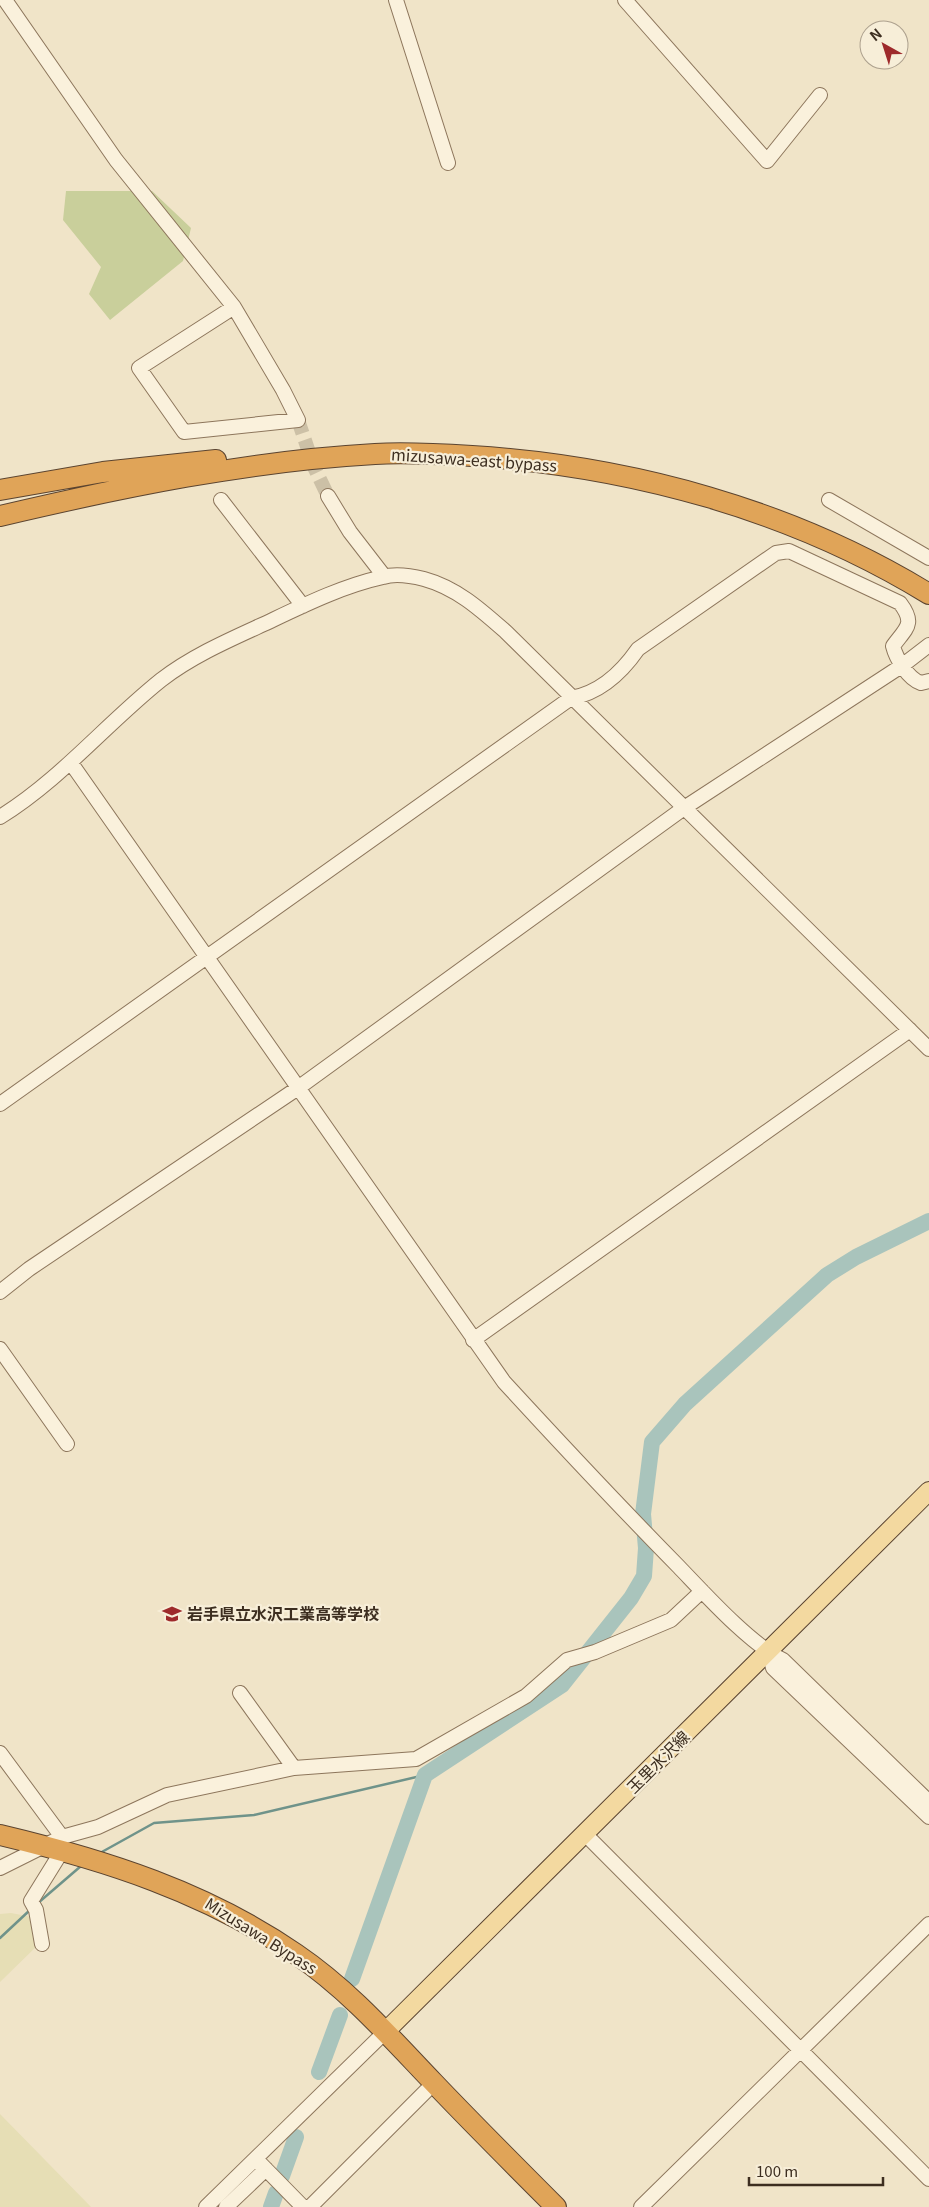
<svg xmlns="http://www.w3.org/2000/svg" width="929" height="2207" viewBox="0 0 929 2207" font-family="Georgia,'Noto Sans JP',serif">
  <rect width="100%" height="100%" fill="#f0e4c8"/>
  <!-- farmland -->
  <path fill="#e6deb5" d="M11,1913L37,1918L41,1942L0,1982V1914Z
    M0,2114L91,2207H0Z"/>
  <!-- green -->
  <path fill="#c9cf9b" d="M66,191H152L191,228L183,261L110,320L89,294L101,267L63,220Z"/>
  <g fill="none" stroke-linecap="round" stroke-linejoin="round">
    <!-- stream -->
    <path stroke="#6f938a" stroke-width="2.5" d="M100,1853L154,1823L254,1815L425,1775
      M38,1903L81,1866
      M0,1938L30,1910"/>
    <!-- river -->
    <path stroke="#a9c4bc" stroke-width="16" d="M352,1979L425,1775L562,1685L631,1598L644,1576L646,1548L643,1514L652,1442L685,1404L827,1275L856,1257L929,1221
      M319,2072L340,2015
      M282,2176L296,2137
      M271,2207L276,2193"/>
    <!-- minor-tunnel -->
    <path stroke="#ccc0a6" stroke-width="14" stroke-dasharray="14 7" stroke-linecap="butt" d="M298,420L314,467L328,496"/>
    <!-- minor casing -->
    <g stroke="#8d765c" stroke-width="16">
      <path id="minor" d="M5,0L116,160L234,307L283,390L298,420L184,432L139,368L234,307
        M396,0L448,163
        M625,0L767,161L820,95
        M328,496L350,532L384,576
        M221,500L303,606
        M829,500L929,558
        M71,763L504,1382C561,1444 619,1506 679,1567C705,1594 750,1644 783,1660L929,1802
        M0,817C60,780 106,724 161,680C192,656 229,640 264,624C302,606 342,586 383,577C396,573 412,576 424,579C457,588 481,610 506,632L929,1049
        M0,1104L571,698C600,693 622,672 638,649L776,553L789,551L900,603C916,624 906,628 893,646C896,658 908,679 921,683L929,681
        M0,1292L29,1269L298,1088L684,808L903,665L929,645
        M473,1340L910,1030
        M0,1349L67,1444
        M769,1653L773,1668L929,1817
        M240,1693L294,1768
        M0,1753L62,1837
        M585,1834L929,2179
        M0,1868L62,1837L98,1827L167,1795L294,1768L416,1759L526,1696L567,1660L595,1652L671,1620L702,1591
        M42,1944L36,1910L31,1901L62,1851
        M256,2159L303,2207
        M206,2207L386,2031
        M226,2207L266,2169
        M310,2207L434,2083
        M641,2207L929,1924"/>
    </g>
    <!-- major casing -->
    <g stroke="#5b4430" stroke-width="20">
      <path id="major" d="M386,2031L929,1491"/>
    </g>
    <!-- highway casing -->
    <g stroke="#5b4430" stroke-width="22">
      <path id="highway" d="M0,490L103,472L216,460
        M0,516C123,487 249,461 375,454C407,452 440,454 472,456C631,466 792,510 929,594
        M0,1835C105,1860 206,1892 296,1954C349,1990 390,2037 434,2083C474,2125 515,2166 556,2207"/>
    </g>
    <!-- minor -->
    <use href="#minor" stroke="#faf1dc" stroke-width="14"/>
    <!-- major -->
    <use href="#major" stroke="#f3d9a0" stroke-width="18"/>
    <!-- highway -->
    <use href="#highway" stroke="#e0a458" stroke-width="20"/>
  </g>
  <!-- icons -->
  <defs>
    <g id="school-bare" transform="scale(1.5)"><path d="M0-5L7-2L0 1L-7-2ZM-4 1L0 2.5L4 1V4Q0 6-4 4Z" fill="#9e2a2b" stroke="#f7eed8" stroke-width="2.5" paint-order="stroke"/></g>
  </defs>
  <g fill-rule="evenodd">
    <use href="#school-bare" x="172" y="1614"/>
  </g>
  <g text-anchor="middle" stroke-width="4.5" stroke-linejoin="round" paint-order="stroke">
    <!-- street labels -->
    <g font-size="16" fill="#3d2e20" stroke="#f7eed8">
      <text transform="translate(474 460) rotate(4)" y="6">mizusawa-east bypass</text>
      <text transform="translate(658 1762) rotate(-45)" y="6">玉里水沢線</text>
      <text transform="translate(261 1936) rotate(32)" y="6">Mizusawa Bypass</text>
    </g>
    <!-- poi labels -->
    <g font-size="16" font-weight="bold" fill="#3d2e20" stroke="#f7eed8" text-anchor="start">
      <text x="187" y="1620">岩手県立水沢工業高等学校</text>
    </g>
  </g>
  <!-- north arrow -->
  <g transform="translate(884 45) rotate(321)"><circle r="24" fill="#f7eed8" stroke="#ada18e"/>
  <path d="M0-4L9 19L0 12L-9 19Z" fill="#9e2a2b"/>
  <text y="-8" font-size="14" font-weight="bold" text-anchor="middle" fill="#3d2e20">N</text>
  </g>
  <!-- scale -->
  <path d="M749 2177v8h134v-8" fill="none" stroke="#3d2e20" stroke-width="2.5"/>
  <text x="756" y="2177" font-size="15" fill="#3d2e20" stroke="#f7eed8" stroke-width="4" paint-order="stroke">100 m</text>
</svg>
